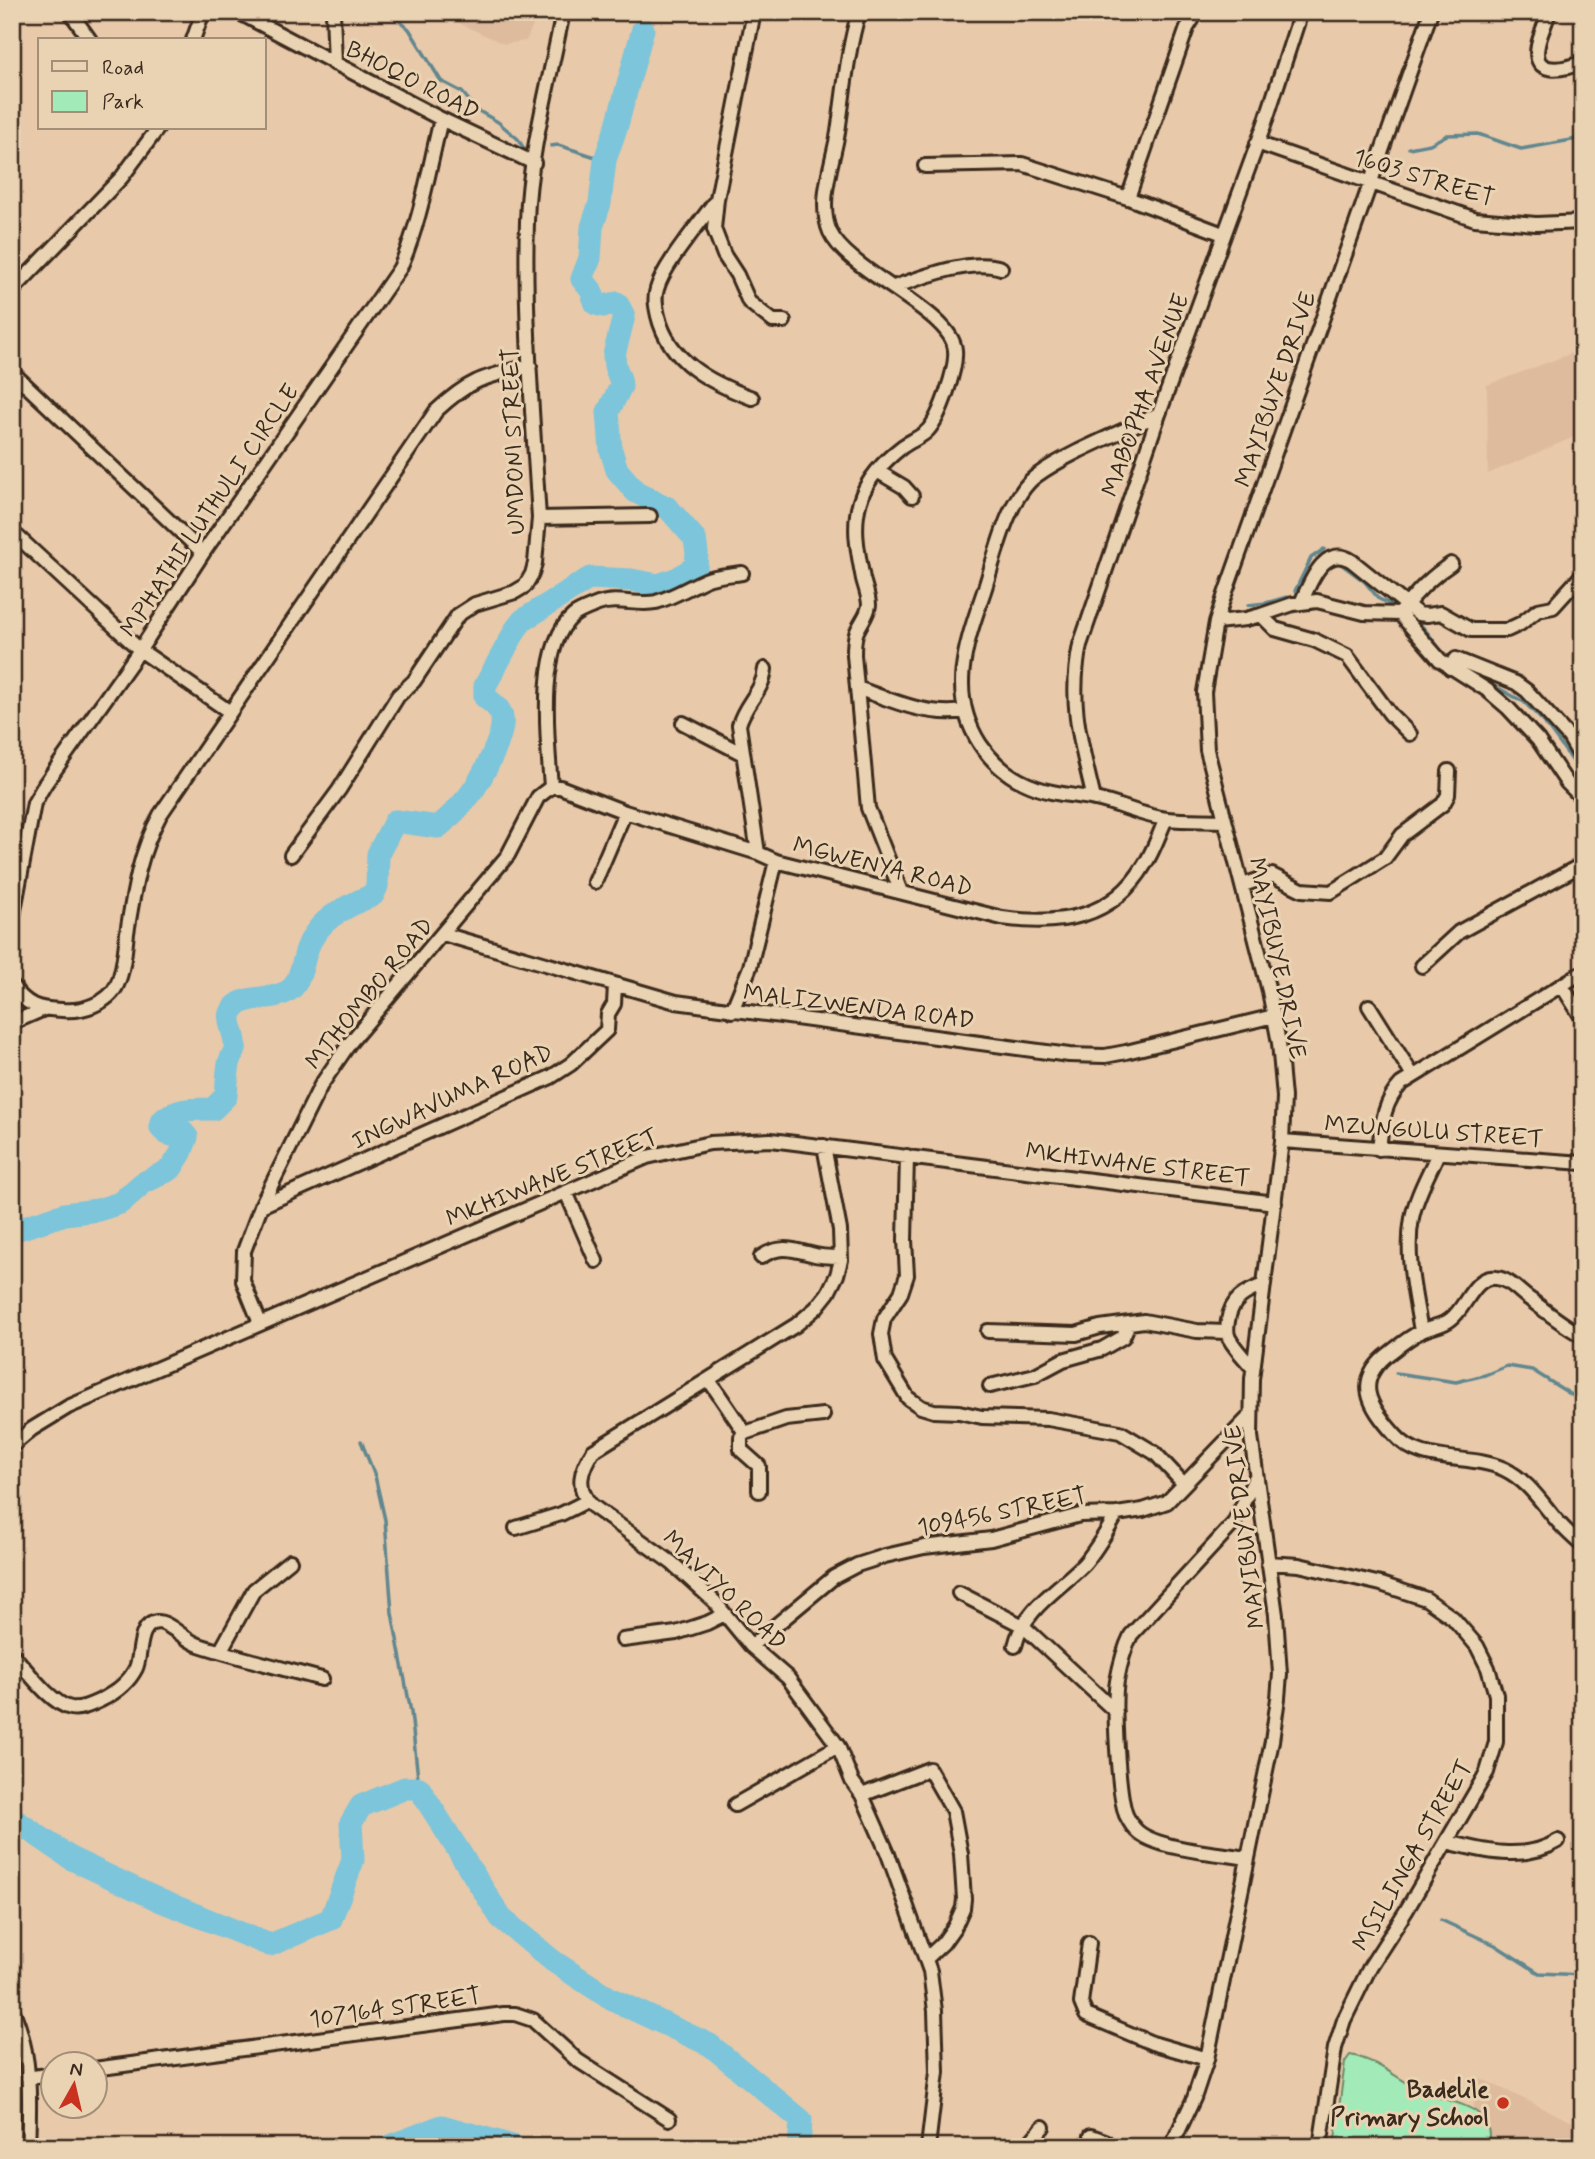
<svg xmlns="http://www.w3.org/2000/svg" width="1595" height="2159" viewBox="0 0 1595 2159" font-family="Mynerve,sans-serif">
  <rect width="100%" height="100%" fill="#e8c9aa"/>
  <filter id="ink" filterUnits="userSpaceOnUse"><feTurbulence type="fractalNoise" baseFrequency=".0143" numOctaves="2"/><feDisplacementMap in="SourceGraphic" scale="14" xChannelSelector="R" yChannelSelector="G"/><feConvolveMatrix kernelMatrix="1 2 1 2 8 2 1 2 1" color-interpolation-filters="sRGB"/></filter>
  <g filter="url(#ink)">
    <!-- built -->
    <path fill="#dfbb9e" d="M451,12H539L526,41L504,44L450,19Z
      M1583,349V433L1488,474L1487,385Z
      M1480,2078L1583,2127V2147H1464Z"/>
    <!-- green -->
    <path fill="#a2eab7" stroke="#6e8a6a" stroke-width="2" d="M1350,2055C1378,2060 1397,2079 1422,2091C1449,2104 1497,2103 1488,2147H1334L1345,2062Z"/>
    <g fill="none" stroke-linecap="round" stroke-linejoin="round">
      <!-- stream -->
      <path stroke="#61878f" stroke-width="3.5" d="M389,12L409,29L441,81L462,92L477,110L498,122L518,139L524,149
        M551,146L558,145L605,160
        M1409,148L1430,144L1447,135L1478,134L1521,149L1583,138
        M1337,561L1364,581L1379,599L1394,606
        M1295,591L1311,558L1324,549
        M1248,605L1266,603L1287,597
        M1414,618C1428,631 1435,643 1447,658
        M1474,675L1524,702L1544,722L1583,775
        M1396,1373L1456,1382L1485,1375L1507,1366L1532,1370L1583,1402
        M361,1441L375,1476L385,1520L392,1613L411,1712L419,1788
        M1441,1920L1495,1945L1539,1973L1583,1975"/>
      <!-- river -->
      <path stroke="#7bc5db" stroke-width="23" d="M12,1231L65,1214L98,1210L120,1203L143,1183L171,1169L181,1153L187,1137L181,1130L172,1135L166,1133L161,1128V1122C174,1108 195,1109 213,1109L226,1096C227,1085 227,1074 229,1064C230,1058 234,1054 235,1049C238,1035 223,1021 234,1008C245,993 278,1003 293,987C300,979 303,963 306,952C316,920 344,907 373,895L377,886L378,854L395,821L438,827C449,818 459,808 469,796C480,782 505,736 502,718C501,708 492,703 485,697V686L516,629L523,620L590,578L631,580L658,585L678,578L696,566L697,553L695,539L668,508L636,492L617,470L611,450L608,412L621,386L620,379L615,366L614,355L624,316L617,303L603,306L596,304L591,290L582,279L590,258L592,227L600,203L605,160L617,125L643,29
        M12,1818L72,1859L159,1900L270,1945L331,1919L353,1860L351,1823L361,1806L405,1788H419L501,1918L553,1961L611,1999L710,2045L801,2120L799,2147
        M388,2147L442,2126L516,2147"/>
      <!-- minor casing -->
      <g stroke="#3b2a1e" stroke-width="18">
        <path id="minor" d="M70,12L90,40
          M238,12L441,119L534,163
          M333,12L335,64
          M754,12L717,199L714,229L724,255L737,275L749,302L773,321H784
          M859,12C847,52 844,92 838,132C833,163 817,202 830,232C848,272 952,311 955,350C957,368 940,417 928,430C922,437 910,441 902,447C885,460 866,480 860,501C852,527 858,553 863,579C865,587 869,597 869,605C868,616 859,624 856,634C854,641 854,648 854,655L868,808L901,892
          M1549,12C1546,23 1540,34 1538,45C1531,78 1566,69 1583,62
          M193,40L203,12
          M1257,143L1475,219L1536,224L1583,222
          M925,166L1022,164L1128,198L1223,234
          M1128,198L1187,28L1197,12
          M714,203C698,226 664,264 657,289C654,298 656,307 658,316C669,362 711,383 752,398
          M894,287C922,277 972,258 1001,268
          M12,291L122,177L158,128
          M12,372L203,553
          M1159,414C1122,432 1069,452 1036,476C1007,498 995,558 984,591C966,644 947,693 980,744C994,765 1013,780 1037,788C1056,795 1076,795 1095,799C1119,804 1143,816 1167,819C1186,821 1206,820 1225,821
          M877,471L904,487L912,496
          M539,518L650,516
          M18,537L140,650L230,712
          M1301,603C1310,583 1324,543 1352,561L1418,614L1427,615L1441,613L1471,630H1507L1520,624L1538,610L1553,607L1583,574
          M1402,611C1416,592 1432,576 1451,564
          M1261,615L1293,604L1317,601L1364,613L1400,614L1440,660L1487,690L1508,708L1538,740L1567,783L1583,799
          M1216,622L1246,619L1261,615L1275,629L1314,640L1347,656L1390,714L1410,734
          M1450,668L1456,659L1516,683L1527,691L1569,737L1583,761
          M857,688C891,700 928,717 964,711
          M683,723L743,754
          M551,787H560L625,812L758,853L776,861L1002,918C1060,926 1113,919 1145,864C1154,850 1159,834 1166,819
          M551,787C548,743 536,647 573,616C579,611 591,607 598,604C617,597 637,606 656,602C674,597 689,587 705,580C716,575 730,575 742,573
          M1094,799C1081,743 1068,703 1080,645L1159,414L1265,123L1301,12
          M758,853L739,725C744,704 763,692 765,669
          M291,855L339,790L398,696L414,681L458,615L475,604L515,592L525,586L532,574L535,563L539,518C533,421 524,319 527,221C529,153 550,80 563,12
          M595,882L625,812
          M1243,885L1272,875L1302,890L1331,892L1385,858L1402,835L1443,804L1448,795L1449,771
          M12,921L34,803L45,784L140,650L203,553L400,268C421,221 429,168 441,119
          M443,934L676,1002L1069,1055L1105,1056L1126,1052L1274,1016
          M1422,966L1459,932L1583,864
          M12,986C27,1006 37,1009 62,1010C81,1012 108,1004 117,985C124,969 125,950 127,933C134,890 139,854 160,815L436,411C471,378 485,377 530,366
          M1562,986L1583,1019
          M1369,1006L1413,1076
          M732,1011L750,967L776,861
          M12,1023L44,1009
          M1282,1141L1583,1163
          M824,1146L840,1230L841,1260L837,1275L828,1293L816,1308L796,1325L593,1451C581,1469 575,1487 591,1505L672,1563L715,1602L751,1646L788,1678L838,1746L852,1781L862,1795L888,1854L930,1971L935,2011L937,2072L928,2147
          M1379,1149C1382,1124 1383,1103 1401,1084L1583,972
          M907,1156L905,1240L907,1275L901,1293L884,1319L881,1334L885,1360L908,1398L921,1407L934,1411L959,1412L982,1417L1048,1419L1120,1432L1155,1453L1184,1484
          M566,1192L596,1261
          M261,1206L551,1077L571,1064L607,1030L608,1014L614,1004L615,985
          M761,1257C779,1245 791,1249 811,1254C820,1257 831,1257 841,1257
          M260,1323L243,1281L244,1251L261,1206L321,1085L349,1044L508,855L538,797L551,787
          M988,1331L1076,1334L1100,1327L1144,1321L1197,1331L1227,1332
          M1421,1331C1415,1295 1405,1255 1412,1218C1416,1196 1429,1174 1438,1153
          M1583,1336C1564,1326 1548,1313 1531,1300C1520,1293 1510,1279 1496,1278C1474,1275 1466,1308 1451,1319C1443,1326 1432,1326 1422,1331C1411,1336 1401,1344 1391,1352C1353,1380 1368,1405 1395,1435C1421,1466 1470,1453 1504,1469C1529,1481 1542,1504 1560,1524C1567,1532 1575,1539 1583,1546
          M1253,1368C1245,1359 1235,1349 1229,1338C1226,1332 1227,1327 1228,1321C1231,1299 1245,1292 1264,1285
          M709,1380L745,1433L741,1437V1450L759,1466V1491
          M990,1386L1035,1375L1063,1360L1102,1349L1123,1337L1129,1323
          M745,1433L786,1419L823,1415
          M12,1446L32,1429L68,1407L647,1157L710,1143L771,1140L1275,1203
          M516,1528L561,1514L587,1501
          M1268,1563L1299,1565L1381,1584L1426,1599L1453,1618L1477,1646L1488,1668L1496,1695V1742L1487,1772L1406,1911L1370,1967L1344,2020L1335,2048L1320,2147
          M959,1593L1023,1626L1116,1712
          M623,1640L676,1633L707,1623L725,1614
          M751,1646L834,1577L857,1565L885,1556L924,1547L991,1539L1080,1515L1117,1514L1143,1510L1167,1502L1251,1415
          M1015,1646C1023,1609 1060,1589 1084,1564C1097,1549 1107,1531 1117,1514
          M221,1650L254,1590L290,1561
          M12,1654C26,1669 51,1704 71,1708C81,1710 92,1704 101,1700C115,1693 129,1682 136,1668C142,1655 137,1625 157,1622C168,1621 186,1641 199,1645C239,1658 281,1668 322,1679
          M862,1795L929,1769L953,1811L961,1854L964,1899L963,1908L955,1926L943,1943L927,1958
          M735,1805L838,1746
          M1447,1842C1482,1851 1524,1862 1558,1841
          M1247,1858C1219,1853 1160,1850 1138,1832C1133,1828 1129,1821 1126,1815C1118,1794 1113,1704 1117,1681C1120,1665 1124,1649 1131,1635L1234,1523L1255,1478
          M1089,1943L1081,2003L1086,2015L1152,2043L1207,2059
          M12,2009C32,2053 30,2100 28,2147
          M94,2069L504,2014H515L533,2020L577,2060L669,2119
          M28,2078L52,2074
          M1091,2136L1105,2141L1109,2147
          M1026,2147L1043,2127
          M1171,2147L1194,2098L1207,2059L1272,1741L1278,1698L1280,1674L1276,1615L1251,1436L1252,1379L1282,1141L1284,1097L1279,1043L1269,991L1207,750L1204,692L1216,622L1224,597L1431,12"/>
      </g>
      <!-- minor -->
      <use href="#minor" stroke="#e9d3b2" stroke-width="12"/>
    </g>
  </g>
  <!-- markers -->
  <circle fill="#c8321e" stroke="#e9d3b2" stroke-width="2.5" cx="1503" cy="2103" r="7"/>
  <g text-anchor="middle" stroke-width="6" stroke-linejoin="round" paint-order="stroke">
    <!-- street labels -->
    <g font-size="24" fill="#3b2a1e" stroke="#e9d3b2">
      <text transform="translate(413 80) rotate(27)" y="8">BHOQO ROAD</text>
      <text transform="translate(1424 177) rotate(17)" y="8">1603 STREET</text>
      <text transform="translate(1275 389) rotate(-71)" y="8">MAYIBUYE DRIVE</text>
      <text transform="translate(1145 395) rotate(-70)" y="8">MABOPHA AVENUE</text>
      <text transform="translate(513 441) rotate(-92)" y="8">UMDONI STREET</text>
      <text transform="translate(209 510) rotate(-56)" y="8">MPHATHI LUTHULI CIRCLE</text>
      <text transform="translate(883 866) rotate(14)" y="8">MGWENYA ROAD</text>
      <text transform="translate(1278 958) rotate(78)" y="8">MAYIBUYE DRIVE</text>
      <text transform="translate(369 993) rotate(-51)" y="8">MTHOMBO ROAD</text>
      <text transform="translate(859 1006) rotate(7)" y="8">MALIZWENDA ROAD</text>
      <text transform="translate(452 1096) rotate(-25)" y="8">INGWAVUMA ROAD</text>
      <text transform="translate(1434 1131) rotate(4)" y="8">MZUNGULU STREET</text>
      <text transform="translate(1138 1164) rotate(7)" y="8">MKHIWANE STREET</text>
      <text transform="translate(552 1177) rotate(-22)" y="8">MKHIWANE STREET</text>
      <text transform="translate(1002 1511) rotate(-11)" y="8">109456 STREET</text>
      <text transform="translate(1244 1527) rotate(-97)" y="8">MAYIBUYE DRIVE</text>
      <text transform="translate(725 1590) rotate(44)" y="8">MAVIYO ROAD</text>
      <text transform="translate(1412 1855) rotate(-60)" y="8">MSILINGA STREET</text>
      <text transform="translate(395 2007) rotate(-8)" y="8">107164 STREET</text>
    </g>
    <!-- poi labels -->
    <g font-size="24" font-weight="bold" fill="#3b2a1e" stroke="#e9d3b2" text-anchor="end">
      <text x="1489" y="2097">Badelile<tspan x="1489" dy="28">Primary School</tspan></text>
    </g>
  </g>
  <!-- margin -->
  <rect width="1595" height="2159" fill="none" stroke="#e9d3b2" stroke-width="42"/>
  <rect x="21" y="21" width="1553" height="2117" fill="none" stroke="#3b2a1e" stroke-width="2.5" filter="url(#ink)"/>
  <!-- legend -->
  <rect x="38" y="38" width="228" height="91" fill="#e9d3b2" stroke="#a38f77" stroke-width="2"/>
  <rect x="52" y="61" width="35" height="10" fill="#e9d3b2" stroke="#a38f77" stroke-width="2"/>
  <text x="102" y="74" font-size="21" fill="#3b2a1e">Road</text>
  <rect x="52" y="91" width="35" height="21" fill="#a2eab7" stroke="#a38f77" stroke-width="2"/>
  <text x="102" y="108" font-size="21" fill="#3b2a1e">Park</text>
  <!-- north arrow -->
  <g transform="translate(74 2085) rotate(8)"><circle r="33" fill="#e9d3b2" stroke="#a38f77" stroke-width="2"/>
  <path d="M0-5L12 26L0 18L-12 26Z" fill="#c8321e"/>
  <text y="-10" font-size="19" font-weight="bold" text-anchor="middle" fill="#3b2a1e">N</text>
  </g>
</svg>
